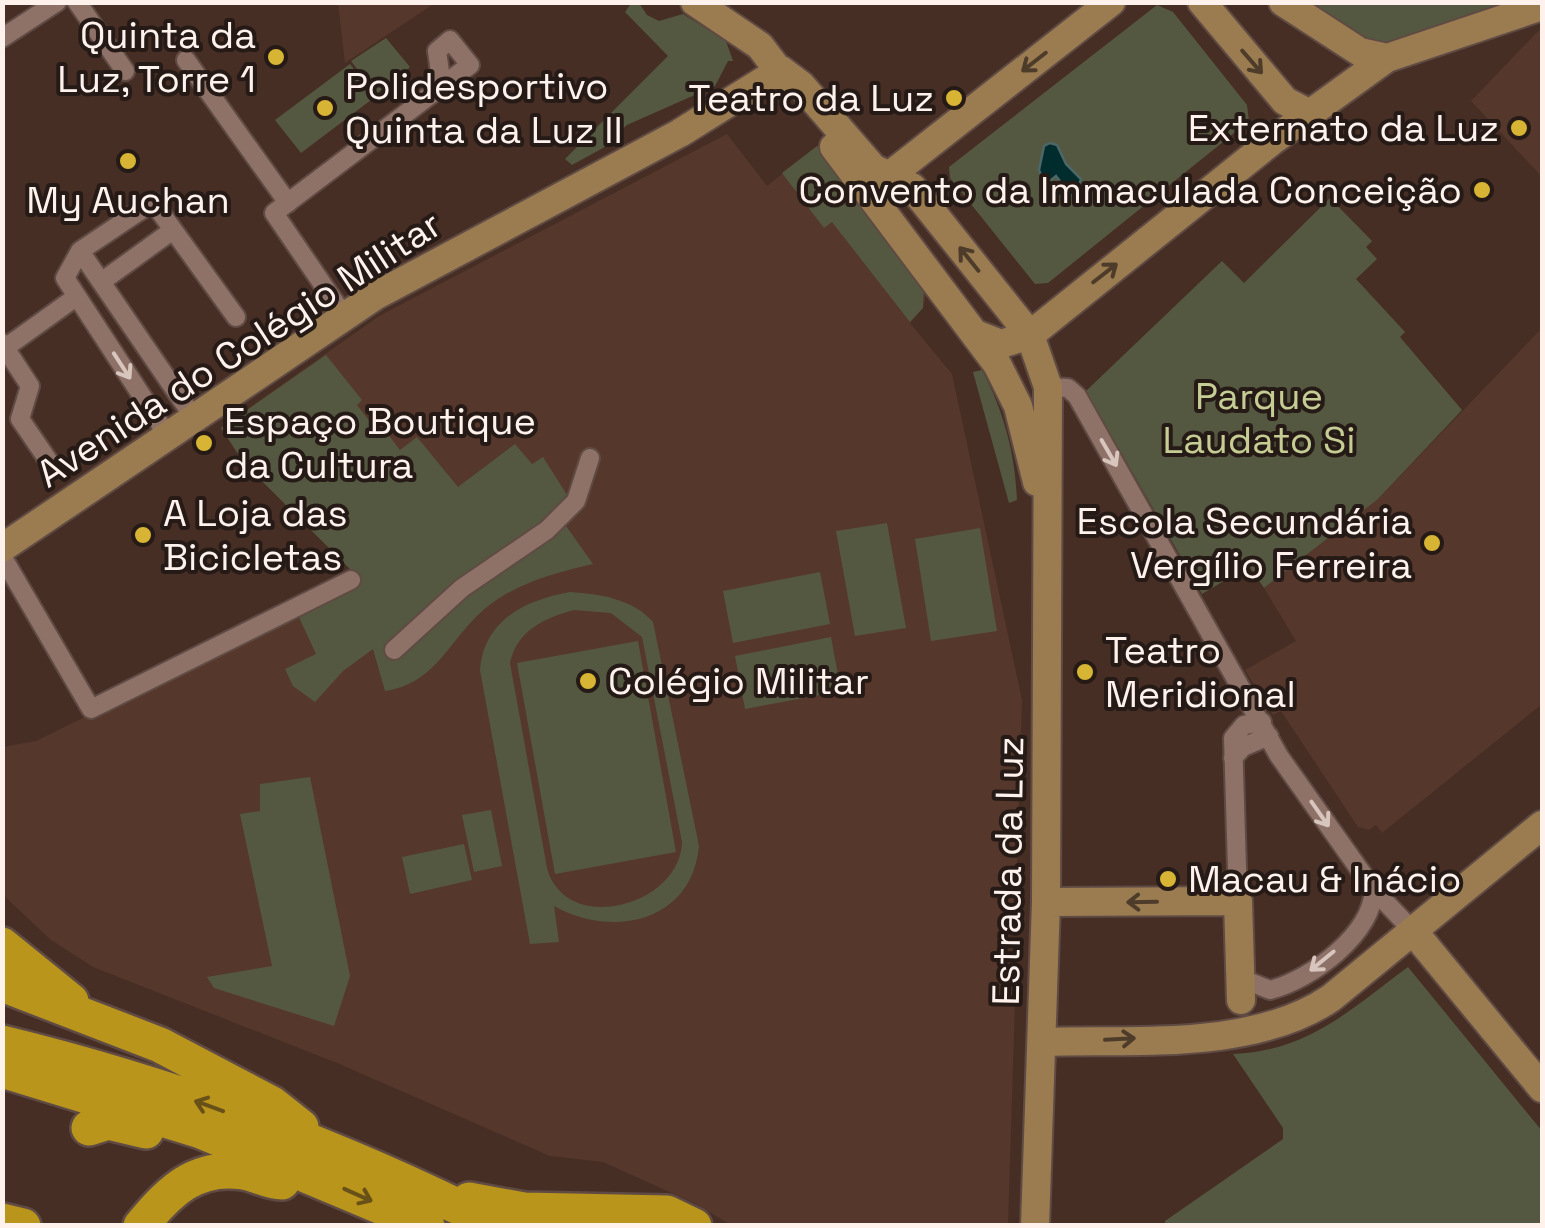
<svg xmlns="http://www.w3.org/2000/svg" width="1545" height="1228" viewBox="0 0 1545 1228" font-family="'Space Grotesk',sans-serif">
  <rect width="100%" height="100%" fill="#462e25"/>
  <!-- built -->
  <path fill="#55372b" d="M338,3V2L435,3L345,63Z
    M1542,27V177L1471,101Z
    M727,134L767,186L817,146L926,294L923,308L910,323L952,374L1022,700L1015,927L1004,934V958L1016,971L1008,1225H731L694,1203L603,1162L550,1156L337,1063L93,967L51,940L3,895L2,747L36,741L270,626L357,588L350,569L244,463L221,428L379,316Z
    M1542,328V704L1382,833L1376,825L1369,830L1358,827L1281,711L1273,715L1245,670L1296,641L1264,588L1378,499Z"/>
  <!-- green -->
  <path fill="#555840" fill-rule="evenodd" d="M632,2L639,3L647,15L659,21L683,14L726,41L733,61H728L715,86L627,125L603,148L572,165L565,159L668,56L625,12Z
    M1299,3H1521L1383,44L1369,43Z
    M1157,5L1173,12L1247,105L1249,121L1048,283L1035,284L950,178L949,167Z
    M386,38L410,67L376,94L351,61Z
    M350,64L375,97L301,153L275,120Z
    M817,146L924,285L923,308L910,322L832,222L824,228L782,173Z
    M1330,198L1372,241L1366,247L1377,259L1356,279L1405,332L1400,337L1462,410L1378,499L1264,588L1249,566L1202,594L1086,391L1222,261L1244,283Z
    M326,355L362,400L357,405L378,432L384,429L400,450L417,437L458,487L515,444L532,464L543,457L569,498L564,523L593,564C558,572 520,582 491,604C450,634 440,683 385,691L373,649L343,671L315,702L293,686L285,669L316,654L297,613L357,587L350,569L244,463L221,428Z
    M982,370C1004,412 1015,453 1017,500L1009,503L973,372Z
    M887,523L906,628L855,636L836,531Z
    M980,528L997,631L931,641L915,539Z
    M820,572L830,624L733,643L723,591Z
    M570,592C600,594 633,599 653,622L699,846C692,922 613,939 554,906L559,942L530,944L480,670C484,620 525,600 570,592ZM574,610L611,613L642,637L682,842C680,907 565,936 547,868L510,663C517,630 545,618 574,610Z
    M831,637L841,691L745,709L735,656Z
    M638,641L676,852L555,874L517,663Z
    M310,777L350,976L334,1026L214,988L207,977L272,966L240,814L260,811V784Z
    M491,810L502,866L474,872L462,815Z
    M464,844L472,880L410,894L402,857Z
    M1408,967L1542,1131V1225H1165V1221L1283,1139V1128L1233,1054C1308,1051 1350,1010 1408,967Z"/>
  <!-- water -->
  <path fill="#012c2e" stroke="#4d6767" stroke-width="2.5" d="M1050,143L1057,145L1066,164L1081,179L1076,195L1059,196L1050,190L1060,181L1056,176L1045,185L1039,170L1044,146Z"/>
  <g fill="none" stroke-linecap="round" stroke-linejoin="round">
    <!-- street casing -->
    <g stroke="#5f4b44" stroke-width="22">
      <path id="street" d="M77,2L125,71
        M2,38L57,2
        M186,60L288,203
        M80,251L194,418
        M101,282L173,230
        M345,317L274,213L470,65L450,40L437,51L442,86
        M2,343L30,386L20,419L52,466
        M5,348L76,297
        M1048,387L1068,388L1077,396L1279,756L1374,890L1413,931
        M168,436L65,278L80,251L153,202L236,317
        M2,556L91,709L351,580
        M394,650L462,588L547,530L576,501L590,458
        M1233,758L1243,747L1269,736
        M1238,901L1233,738L1244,725L1262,722
        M1240,978L1270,990C1312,979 1371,935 1374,890"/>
    </g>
    <!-- secondary casing -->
    <g stroke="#5f4b44" stroke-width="32">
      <path id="secondary" d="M695,2L760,46L788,83
        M1202,2L1285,101L1308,113
        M1283,2L1360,52L1387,58
        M781,70L801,85L873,168L912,187L1030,335L1048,387L1046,902L1035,1226
        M834,147L997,364L1018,406L1037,482
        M889,176L1111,2
        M978,335L1001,344L1030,335L1272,141L1387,58L1542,6
        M2,548L375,296L680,133L781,70
        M1046,902L1238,901L1241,1000
        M1413,931L1542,1088
        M1042,1042C1134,1039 1253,1051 1331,998L1542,825"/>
    </g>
    <!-- highway casing -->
    <g stroke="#5f4b44" stroke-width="40">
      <path id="highway" d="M2,945L71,1001
        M2,984L160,1045L272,1104L301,1127
        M2,1043C171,1084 342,1147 497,1226
        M2,1070L201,1131L427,1226
        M89,1128L108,1122L146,1131
        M469,1200L524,1210L667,1213L694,1226
        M2,1221L23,1226
        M141,1226C169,1191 196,1165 243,1172C256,1174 269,1182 282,1182"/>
    </g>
    <!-- street -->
    <use href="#street" stroke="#8e7268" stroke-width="18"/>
    <!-- secondary -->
    <use href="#secondary" stroke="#9b7c51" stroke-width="28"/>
    <!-- highway -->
    <use href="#highway" stroke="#ba951b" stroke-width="35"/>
  </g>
  <!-- one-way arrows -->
  <defs><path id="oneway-shaft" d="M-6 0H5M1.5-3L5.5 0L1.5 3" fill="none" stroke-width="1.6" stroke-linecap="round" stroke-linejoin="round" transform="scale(2.5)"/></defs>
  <g stroke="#4e3c2b">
    <use href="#oneway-shaft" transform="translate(1034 62) rotate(142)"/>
    <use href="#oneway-shaft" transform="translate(1252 62) rotate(49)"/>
    <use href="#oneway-shaft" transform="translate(969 259) rotate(-129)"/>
    <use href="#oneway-shaft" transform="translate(1105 273) rotate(-38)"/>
    <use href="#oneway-shaft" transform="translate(1142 902) rotate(179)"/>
    <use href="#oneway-shaft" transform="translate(1120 1039) rotate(-3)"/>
  </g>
  <g stroke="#d7c5be">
    <use href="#oneway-shaft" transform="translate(122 366) rotate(57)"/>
    <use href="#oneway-shaft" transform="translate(1109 453) rotate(60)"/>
    <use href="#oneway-shaft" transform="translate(1320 814) rotate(55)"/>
    <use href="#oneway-shaft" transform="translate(1322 961) rotate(141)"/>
  </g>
  <g stroke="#685118">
    <use href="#oneway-shaft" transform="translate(209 1106) rotate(-160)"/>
    <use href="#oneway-shaft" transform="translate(358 1195) rotate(24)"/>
  </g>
  <!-- markers -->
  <g fill="#d8b434" stroke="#251a16" stroke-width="4">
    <circle cx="276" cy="57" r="10"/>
    <circle cx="954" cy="98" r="10"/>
    <circle cx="325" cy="108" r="10"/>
    <circle cx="1519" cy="128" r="10"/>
    <circle cx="128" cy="161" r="10"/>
    <circle cx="1482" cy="190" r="10"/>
    <circle cx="204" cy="443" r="10"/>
    <circle cx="143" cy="535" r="10"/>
    <circle cx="1432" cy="543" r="10"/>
    <circle cx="1085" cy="672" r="10"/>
    <circle cx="588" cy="681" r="10"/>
    <circle cx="1168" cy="879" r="10"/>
  </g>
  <g text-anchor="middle" stroke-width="8" stroke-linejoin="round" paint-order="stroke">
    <!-- poi labels -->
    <g font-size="38" fill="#fff2ed" stroke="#251a16" text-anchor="start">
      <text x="256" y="48" text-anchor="end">Quinta da<tspan x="256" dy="44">Luz, Torre 1</tspan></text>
      <text x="345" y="99">Polidesportivo<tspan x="345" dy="44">Quinta da Luz II</tspan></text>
      <text x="934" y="111" text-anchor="end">Teatro da Luz</text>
      <text x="1499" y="141" text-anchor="end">Externato da Luz</text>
      <text x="1462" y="203" text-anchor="end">Convento da Immaculada Conceição</text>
      <text x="128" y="213" text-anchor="middle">My Auchan</text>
      <text x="224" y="434">Espaço Boutique<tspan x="224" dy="44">da Cultura</tspan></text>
      <text x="163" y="526">A Loja das<tspan x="163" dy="44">Bicicletas</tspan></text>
      <text x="1412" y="534" text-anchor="end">Escola Secundária<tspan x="1412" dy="44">Vergílio Ferreira</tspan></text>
      <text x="1105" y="663">Teatro<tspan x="1105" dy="44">Meridional</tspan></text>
      <text x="608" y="694">Colégio Militar</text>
      <text x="1188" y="892">Macau &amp; Inácio</text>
    </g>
    <!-- street labels -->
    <g font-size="38" fill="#fff2ed" stroke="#251a16">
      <text transform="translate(239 349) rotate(-33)" y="13">Avenida do Colégio Militar</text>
      <text transform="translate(1008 871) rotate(-89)" y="13">Estrada da Luz</text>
    </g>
    <!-- park labels -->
    <g font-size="38" fill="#c6cd94" stroke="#251a16">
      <text x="1259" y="409">Parque<tspan x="1259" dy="44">Laudato Si</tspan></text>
    </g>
  </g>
  <!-- border -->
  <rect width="1545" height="1228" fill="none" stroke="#fff2ed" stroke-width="10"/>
</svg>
